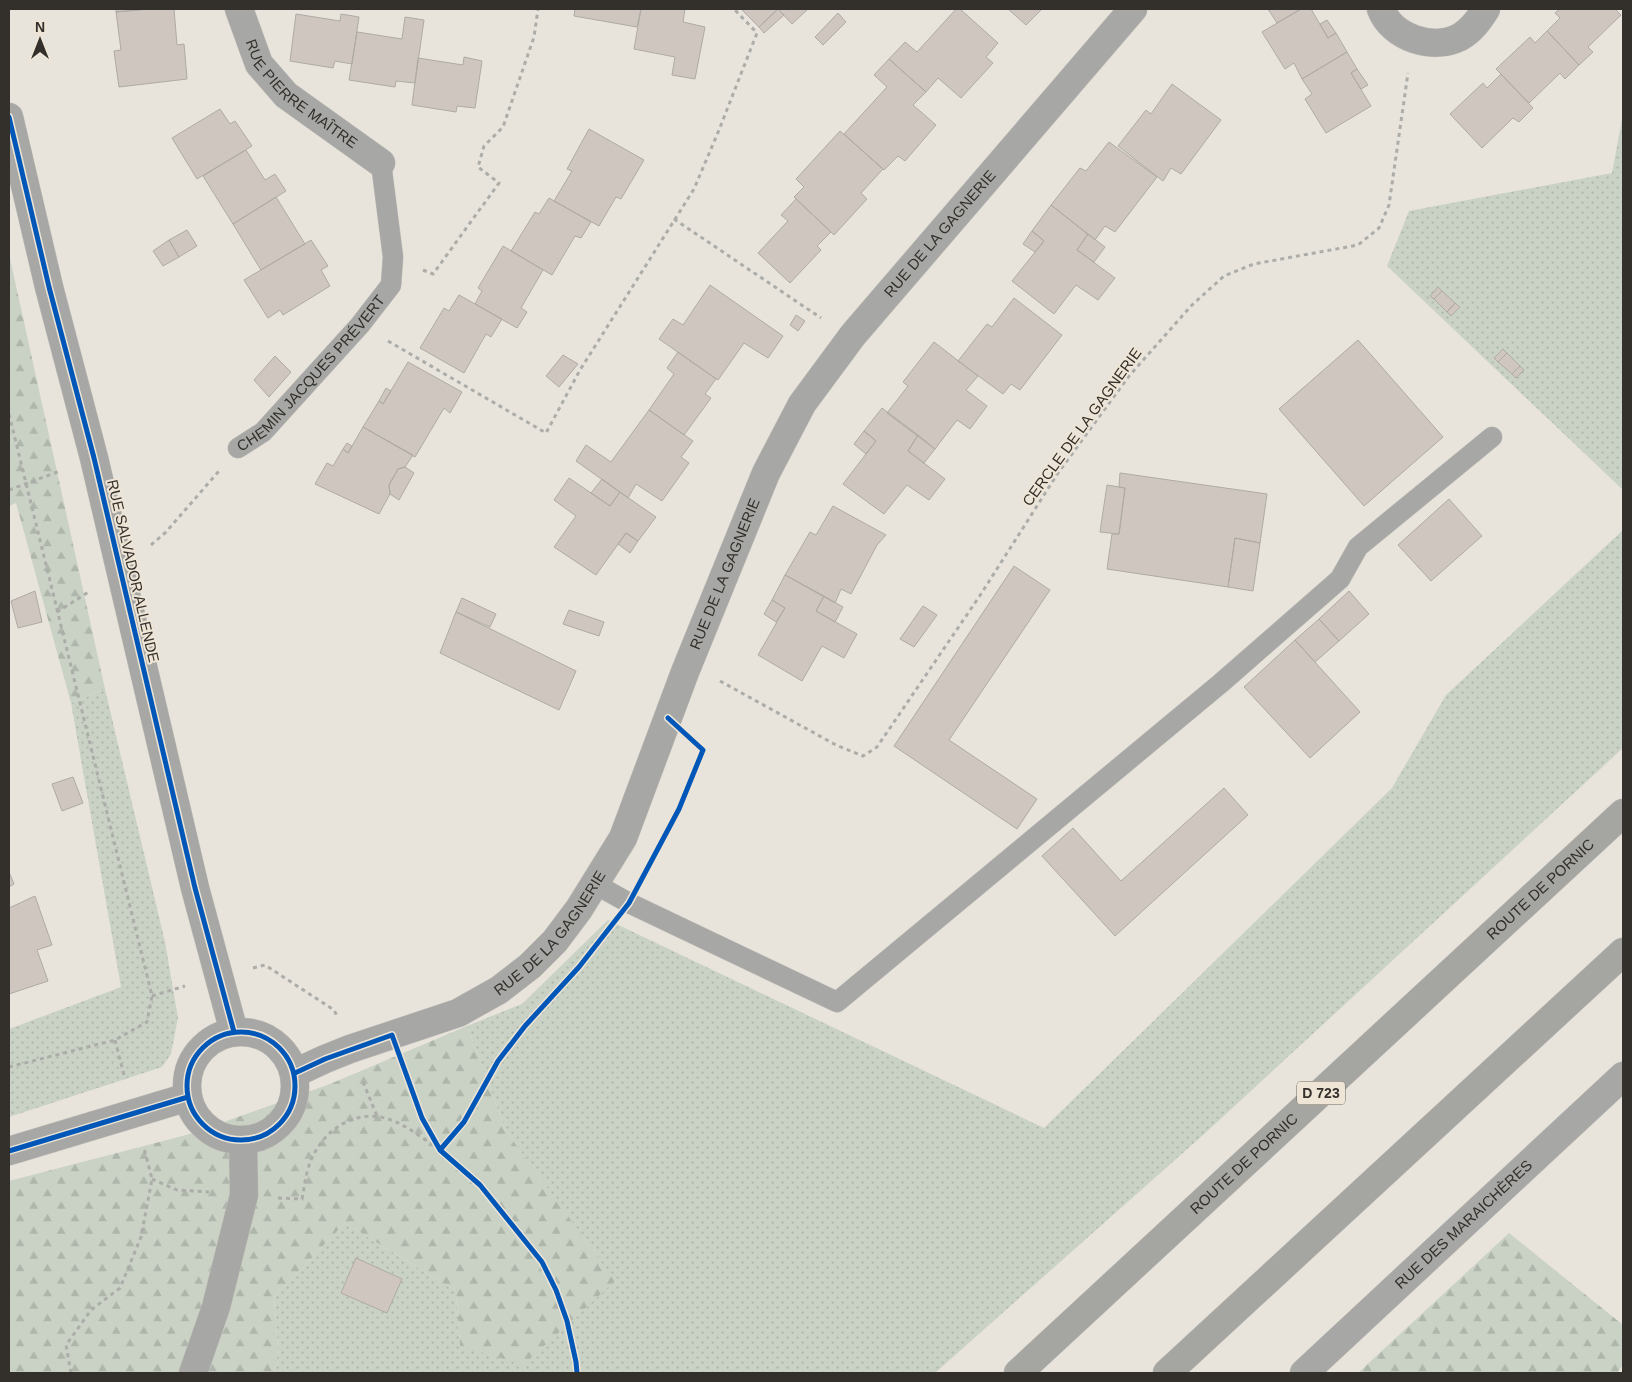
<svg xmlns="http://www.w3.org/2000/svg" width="1632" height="1382" viewBox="0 0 1632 1382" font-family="Helvetica,sans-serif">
  <defs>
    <pattern id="green-dots" width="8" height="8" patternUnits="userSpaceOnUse" patternTransform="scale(1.25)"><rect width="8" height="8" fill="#cad2c6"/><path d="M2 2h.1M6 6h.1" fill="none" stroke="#aeb5aa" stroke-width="1.8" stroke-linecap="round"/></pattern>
    <pattern id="forest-firs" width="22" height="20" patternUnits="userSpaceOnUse" patternTransform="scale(1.25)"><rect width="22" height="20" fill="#cad2c6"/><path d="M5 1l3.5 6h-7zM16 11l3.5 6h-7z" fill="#aeb5aa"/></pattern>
  </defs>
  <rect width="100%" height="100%" fill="#e8e4dc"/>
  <!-- green -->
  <path fill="url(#green-dots)" d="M1623,114V490L1387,266L1409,211L1612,173Z
    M1623,530V748L1202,1136L935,1373H271L279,1361L274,1297L345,1223L456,1291L460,1346L614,1281L506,1131L467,1026L522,1004L608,920L1044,1128L1392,788L1446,695Z
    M105,689L165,942L178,1018L171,1054L162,1067L9,1117V1029L121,987L71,703Z"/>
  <!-- forest -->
  <path fill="url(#forest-firs)" d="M9,254L105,689L71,703L16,503L9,506Z
    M467,1026L506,1131L615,1281L523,1365L460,1346L456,1291L345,1223L274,1297L279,1361L271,1373H9V1181L190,1134L330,1084Z
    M1509,1233L1623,1325V1365L1617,1373H1358Z"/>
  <!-- building -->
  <path fill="#cfc7bf" stroke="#aeaaa4" d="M116,9H148L116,12Z
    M148,9H174L177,45L184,44L187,79L119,87L114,51L121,50L116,12Z
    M575,9H641L637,27L574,16Z
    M641,9H685L683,22L705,27L695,79L672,75L675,57L634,49Z
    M741,9H808L792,24L778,9L759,27Z
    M778,9L784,15L764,33L759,27Z
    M956,9H960L998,43L986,57L993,63L961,98L938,78L926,92L889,59L905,42L917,52Z
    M1008,9H1042L1026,25Z
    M1268,9H1301L1277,23Z
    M1301,9H1311L1328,38L1336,33L1347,52L1302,79L1294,63L1285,69L1262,32Z
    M1560,9H1615L1621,15L1588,47L1593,52L1579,65L1547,31L1560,18L1555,13Z
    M838,13L846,22L823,45L815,37Z
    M296,14L340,21L341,14L359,17L352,64L335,61L333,68L290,61Z
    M405,17L424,20L415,83L396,81L395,87L349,80L357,32L402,39Z
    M1327,20L1336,33L1328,38L1320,24Z
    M1547,31L1579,65L1565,79L1560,73L1529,103L1496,69L1530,37L1535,43Z
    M1347,52L1357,69L1351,73L1371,106L1326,133L1305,99L1312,94L1302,79Z
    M464,57L482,61L475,108L457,106L456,112L412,105L418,58L463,65Z
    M889,59L926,92L913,105L936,125L905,161L898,156L884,170L844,134L887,87L874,75Z
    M1357,69L1368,85L1361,89L1351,73Z
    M1501,74L1533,108L1519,122L1513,118L1482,148L1450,114L1483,83L1487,88Z
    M1172,84L1221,120L1181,174L1171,168L1163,181L1118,146L1146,110L1151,114Z
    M220,109L230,124L235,121L252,146L197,179L172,138Z
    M589,129L644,160L621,199L616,197L599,226L554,201L572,171L567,169Z
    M840,131L883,169L861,193L867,199L834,235L794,197L804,187L796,179Z
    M1109,142L1157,177L1115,232L1105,226L1095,240L1051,205L1080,168L1086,171Z
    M246,150L265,180L275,174L286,191L233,224L203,176Z
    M276,197L305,244L261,270L233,224Z
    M549,198L591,222L581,238L575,236L552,275L511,251L535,212L539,214Z
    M796,199L831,232L817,246L821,250L790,283L758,253L788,221L781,215Z
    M1051,205L1088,234L1077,250L1115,278L1098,300L1076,285L1054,314L1012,281L1044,241L1032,231Z
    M187,230L197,246L179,257L169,240Z
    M1032,231L1044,241L1035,252L1023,244Z
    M1088,234L1105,247L1094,262L1077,250Z
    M169,240L179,257L163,266L153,251Z
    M311,240L328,266L321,270L330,286L283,315L280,310L268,318L244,280Z
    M503,246L543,270L521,308L527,312L517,328L475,304L482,291L478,288Z
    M710,285L783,336L768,358L744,343L718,380L659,339L673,319L683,325Z
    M1438,287L1442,291L1434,299L1430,296Z
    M1442,291L1455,303L1447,312L1434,299Z
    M459,295L502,319L491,337L486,334L464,373L420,348L444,308L449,311Z
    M1014,298L1062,335L1020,390L1011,384L1003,394L958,361L987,324L992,327Z
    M1455,303L1460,307L1451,316L1447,312Z
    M796,315L805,321L798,331L790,325Z
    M1358,340L1443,437L1364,506L1279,409Z
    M934,342L978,376L966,390L987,406L970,429L957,420L935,449L887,413L908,386L903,382Z
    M1503,349L1507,353L1498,362L1494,358Z
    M678,352L716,379L705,394L711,398L684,435L649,410L674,374L667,368Z
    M1507,353L1520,366L1512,374L1498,362Z
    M563,355L578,364L559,387L546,376Z
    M275,356L291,372L269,397L254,380Z
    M408,362L462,392L450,413L444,408L415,457L363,427L379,401L383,404Z
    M1520,366L1524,370L1516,378L1512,374Z
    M386,388L391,391L383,404L379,401Z
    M882,408L918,435L908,451L945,479L929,500L907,485L884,514L843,484L876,441L864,431Z
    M649,410L693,441L681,457L689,463L662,501L636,484L628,498L576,461L586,445L611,462Z
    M363,427L413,455L405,467L398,469L389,485L390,494L379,514L315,484L327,463L333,466L343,449L348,453Z
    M864,431L876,441L866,454L854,444Z
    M918,435L935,449L924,463L908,451Z
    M347,443L352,446L348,453L343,449Z
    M405,467L414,473L399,500L390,494L389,485L398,469Z
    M1120,473L1267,494L1260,543L1235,538L1228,587L1107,569L1112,534H1119L1125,488L1119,487Z
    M569,478L610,506L620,492L656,517L638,541L626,533L596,575L554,547L576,516L554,500Z
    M602,479L620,492L610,506L591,493Z
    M1107,485L1125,488L1119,534L1100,532Z
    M1449,499L1482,536L1431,581L1398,545Z
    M833,506L886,535L877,545L851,594L841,589L835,603L785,575L810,532L816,535Z
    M626,533L638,541L630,553L618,544Z
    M1235,538L1260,543L1253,591L1228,587Z
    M1014,566L1050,590L949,740L1037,799L1017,829L894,746Z
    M785,575L824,596L816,611L857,634L844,658L822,646L802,681L758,655L785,608L772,600Z
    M35,591L42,622L18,628L11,601Z
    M1349,591L1369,614L1339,641L1319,619Z
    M824,596L843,607L835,622L816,611Z
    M462,598L496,614L490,627L456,612Z
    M772,600L785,608L776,622L764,614Z
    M923,606L937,615L914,647L900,639Z
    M569,610L604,622L599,636L563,624Z
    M456,612L576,671L559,710L440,653Z
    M1319,619L1339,641L1315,662L1295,640Z
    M1295,640L1360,712L1310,758L1244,687Z
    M73,777L83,803L62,811L52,784Z
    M1224,788L1248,815L1115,936L1042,856L1073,828L1121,881Z
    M9,872L14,884L9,887Z
    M35,896L52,945L37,950L48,981L9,994V908Z
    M356,1258L402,1279L387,1313L341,1293Z"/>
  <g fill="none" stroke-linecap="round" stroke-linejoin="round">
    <!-- lane casing -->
    <g stroke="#c3bfb9" stroke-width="21">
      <g id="lane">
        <path id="s1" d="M238,448L263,432L360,325L391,285L393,257L381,163"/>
        <path d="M595,884L629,903L837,1002L1221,683L1340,579L1358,547L1492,437"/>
      </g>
    </g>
    <!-- street casing -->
    <g stroke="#c3bfb9" stroke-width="29">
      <g id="street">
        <path id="s2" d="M239,9L259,64L286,95L381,163"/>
        <path d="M1381,9C1392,38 1433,51 1460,37C1472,30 1479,20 1486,9"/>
        <path id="s3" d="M1304,1373L1623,1076"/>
      </g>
    </g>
    <!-- secondary casing -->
    <g stroke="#c3bfb9" stroke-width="29">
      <g id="secondary">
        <path d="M9,117L49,287L94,458L195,888L234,1032"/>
        <circle cx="241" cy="1086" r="54"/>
        <path id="s4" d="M295,1073L325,1059L350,1049L458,1013L499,990L530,966L555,941L579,909L623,838L685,672L766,473L802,404L853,335L1133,9"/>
        <path d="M9,1151L188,1097"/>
        <path d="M193,1373L216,1307L244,1195L243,1140"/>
      </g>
    </g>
    <!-- highway casing -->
    <g stroke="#c3bfb9" stroke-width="29">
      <g id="highway">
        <path id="s5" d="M1018,1373L1623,813"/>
        <path d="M1167,1373L1623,952"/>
      </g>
    </g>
    <!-- path -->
    <path stroke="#acaca9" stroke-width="3" stroke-dasharray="4 4" stroke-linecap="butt" d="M674,219L821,318
      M423,270L433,274L499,183L478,167L484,146L503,127L534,37L538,9
      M388,341L546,433L580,370L694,189L719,130L757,33L734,9
      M9,414L152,996L147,1022L115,1040L9,1067
      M9,490L60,471
      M151,545L166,532L219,471
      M57,612L90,591
      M720,681L836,745L863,756L877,747L981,594L1058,473L1129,376L1192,305L1224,276L1254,264L1358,245L1379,228L1389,205L1408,73
      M253,968L265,965L334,1010L337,1016
      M152,996L185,986
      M115,1040L125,1079
      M363,1082L377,1116
      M152,1179L177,1190L209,1192
      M278,1198L302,1199C304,1189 305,1179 308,1169C318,1133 354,1106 391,1120C408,1126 425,1140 440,1150
      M71,1373L66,1345L91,1310L120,1288L141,1237L152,1179L144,1148"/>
    <!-- lane -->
    <use href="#lane" stroke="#a7a8a6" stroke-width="20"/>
    <!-- street -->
    <use href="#street" stroke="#a7a8a6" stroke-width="28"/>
    <!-- secondary -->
    <use href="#secondary" stroke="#a7a8a5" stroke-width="28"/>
    <!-- highway -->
    <use href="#highway" stroke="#a5a5a1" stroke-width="28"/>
    <!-- cycleway casing -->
    <g stroke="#eee5d6" stroke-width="8">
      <path id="cycleway" d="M9,117L49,287L94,458L195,888L234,1032
        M187 1086a54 54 0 1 1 108 0a54 54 0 1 1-108 0Z
        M295,1073L325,1059L392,1035L422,1118L440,1150L480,1185L542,1262L556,1290L567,1321L576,1362L577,1373
        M440,1150L464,1122L498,1061L525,1026L579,967L629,903L679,809L703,750L668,718
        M9,1151L188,1097"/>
    </g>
    <!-- cycleway -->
    <use href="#cycleway" stroke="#0057b8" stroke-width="5"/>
  </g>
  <g text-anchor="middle" stroke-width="4" stroke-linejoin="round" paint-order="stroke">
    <!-- shield labels -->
    <rect fill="#eee5d6" stroke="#6b665e" stroke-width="1" x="1297" y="1081.5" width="48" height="23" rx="4"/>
    <g font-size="14" font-weight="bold" fill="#332f2a">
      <text x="1321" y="1098">D 723</text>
    </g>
    <!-- street labels -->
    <g font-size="15" fill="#332f2a" stroke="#eee5d6">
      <text dy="5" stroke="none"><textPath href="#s2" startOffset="109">RUE PIERRE MAÎTRE</textPath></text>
      <text dy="5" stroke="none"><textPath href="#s4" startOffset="1108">RUE DE LA GAGNERIE</textPath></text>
      <text dy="5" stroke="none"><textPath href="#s1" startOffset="105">CHEMIN JACQUES PRÉVERT</textPath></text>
      <text transform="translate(1082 427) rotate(-54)" y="5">CERCLE DE LA GAGNERIE</text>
      <text transform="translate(133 571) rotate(77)" y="5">RUE SALVADOR ALLENDE</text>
      <text dy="5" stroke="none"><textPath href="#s4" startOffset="702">RUE DE LA GAGNERIE</textPath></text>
      <text dy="5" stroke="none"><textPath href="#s5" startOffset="712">ROUTE DE PORNIC</textPath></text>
      <text dy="5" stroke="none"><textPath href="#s4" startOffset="298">RUE DE LA GAGNERIE</textPath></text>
      <text dy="5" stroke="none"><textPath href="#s5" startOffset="308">ROUTE DE PORNIC</textPath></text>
      <text dy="5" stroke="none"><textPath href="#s3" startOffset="218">RUE DES MARAICHÈRES</textPath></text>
    </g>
  </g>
  <!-- border -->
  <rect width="1632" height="1382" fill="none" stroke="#332f2a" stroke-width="20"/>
  <!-- north arrow -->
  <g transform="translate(40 40)" stroke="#eee5d6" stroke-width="4" paint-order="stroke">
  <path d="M0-4L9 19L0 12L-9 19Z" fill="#332f2a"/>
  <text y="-8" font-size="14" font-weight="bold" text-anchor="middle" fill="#332f2a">N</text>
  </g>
</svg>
